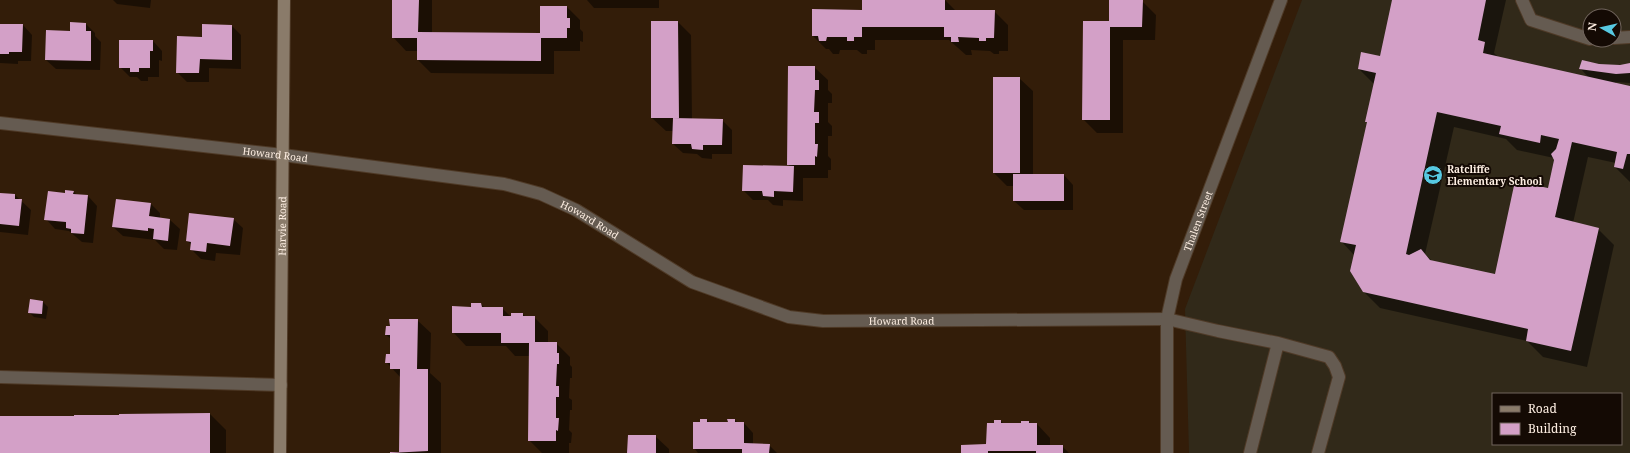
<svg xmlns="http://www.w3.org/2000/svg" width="1630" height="453" viewBox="0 0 1630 453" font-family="'Noto Serif',serif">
  <rect width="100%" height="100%" fill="#331d09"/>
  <!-- education -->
  <path fill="#312919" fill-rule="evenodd" d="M1302,0H1630V453H1189L1185,309ZM1590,16H1614V40H1590ZM1493,394H1621V444H1493Z"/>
  <!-- shadow -->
  <path fill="#0007" fill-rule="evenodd" d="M113,0H151L150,8L117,4Z
    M393,0H432V33L541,34L567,7L580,20V29L583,32V42L580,41V51H554V74L431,73L418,60V51H406L393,37Z
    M587,0H659V8H594Z
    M863,0H945L956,11H994L1008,25V51H999V54H994L990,51L971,50L972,55H966L949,40H875V50H867V54H862L857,50H840L839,54H833L829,49H826L813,36L863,11Z
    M1393,0H1506L1494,53L1499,58L1589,78L1581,69L1599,65L1620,66L1630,64V83L1616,82V84L1630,87V182L1615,167L1616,163L1588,157L1573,223L1598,229L1614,245L1587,367L1543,357L1527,341L1380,308L1364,292L1354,255L1341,241L1368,123L1366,121L1374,84L1359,69L1380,57ZM1454,127L1506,139L1517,150L1554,158L1549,189L1495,275L1432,261L1425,254Z
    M1142,1L1156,15L1155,40H1123V133H1097L1083,119L1110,22Z
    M678,22L691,35L692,120H722L732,130V154H712V159L702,158L697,154L683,153L673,144L674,131H666L652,118Z
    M86,24L95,33V36L101,42L100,70L56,69L46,60L71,32Z
    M0,25H23L32,35L31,61H18V64L0,63Z
    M232,26L241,35V69L209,68V82H187L177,72L203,38Z
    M153,41L162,51V61L159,60V77H148V81H141L137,77H130L120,67Z
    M814,67L828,80V90L832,94V103H828V122L832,126V136H828V156L831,159V170H828V178H803V201L783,200V206L773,205L768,200H753L743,190L790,167L788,164Z
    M994,78H1019L1033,91V175H1064L1073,185V210H1024L1014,201V186H1007L994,173Z
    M73,191L77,195L88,196L97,206L93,243L82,242L69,231L55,229L46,219L66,194Z
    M0,194L15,195L31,210L28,235L0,232Z
    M151,204L160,213V219L170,220L180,229L177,250L164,249L155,240L123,236L113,227Z
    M233,219L243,228L240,255L216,253L215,261L201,259L191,249L192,245L187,241Z
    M43,302L48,307L46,319L34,317L29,312Z
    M481,304L485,308H502L512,318L523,314L526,317H534L548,331V343H556L570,357V365L572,367V378H570L569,398L572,400V410H570L569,430L572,433L571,443H569V453H542L529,440L530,356H515L506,346H466L453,332L472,308Z
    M417,320L431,333L430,373L441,383V453H390H400L401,378L386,362L391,355V339L386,335Z
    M210,414L226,430V453H0V417H75Z
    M707,420L710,423H729L735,420L738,423H744L753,433V445H769L777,453H698L694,448L701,423Z
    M1001,421L1004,424H1022L1029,422L1032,424H1037L1050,438V446H1062L1069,453H962L987,445L995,424Z
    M655,436L669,449V453H628Z"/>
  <!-- building -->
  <path fill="#d3a0c7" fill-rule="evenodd" d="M392,0H419L418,32L540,33V6H567V18H570V28H567V38H541V61L417,60V38H392Z
    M862,0H945V10H995L994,38H986V41H979V38L958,37L959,42H951V37H944V27H862V37H854V41H847V37H827L826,41H819L818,36H812V9L862,10Z
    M1109,0H1143L1142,27H1110V120H1082L1083,21H1109Z
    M1392,0H1486L1478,40L1485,42L1483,53L1630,86V154H1627L1623,169L1614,167L1617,152L1572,142L1555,217L1599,228L1571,351L1526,341L1528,329L1363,292L1350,271L1356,245L1340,242L1367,122H1365L1376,73L1358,69L1361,52L1380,56ZM1437,112L1501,126L1499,134L1540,143L1541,135L1559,139L1556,149L1551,154L1554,160L1548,188L1515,181L1495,274L1430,260L1421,249L1409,255L1406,254Z
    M651,21H678L679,118H651Z
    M70,22L86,23V31H91V61L45,60L46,30L70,31Z
    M0,24H23L22,52H9V54H0Z
    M202,24L232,25V60L200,59L199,73H176L177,36L202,37Z
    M119,40H153V51H150V68H139V72H130V68H119Z
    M1582,60L1599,64L1620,65L1630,63V73L1616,74L1579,69Z
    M788,66H815V80H819V90H815L814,112H819V123H815V144H818L817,157L815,156V165H787Z
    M993,77H1020V173H993Z
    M673,118L723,119L722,145H703V150L692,149L691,144H672Z
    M743,165L794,166L793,192L774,191V197L763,196L762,191H742Z
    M1013,174H1064V201H1013Z
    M65,190L74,191L73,194L88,195L84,234L71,233V229L66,228V222L44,220L48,191L65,193Z
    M0,193L15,194V199H22L19,226L0,224Z
    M116,199L151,203L149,216L170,219L168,241L153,239L154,229L148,228V231L112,227Z
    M189,213L234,218L230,246L207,243L206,252L190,250L191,242L186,241Z
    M30,299L43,301L42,314L28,313Z
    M471,303H481L482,307H503V316H511V313H523V316H535V342H557V353H559V364H557L556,386H559V397H556V418H559L558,431L556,430V441H528L529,343H501V333H452V306L471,307Z
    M389,319H418L417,369H428V451L390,453V452H399L400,369H390V363H385L386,354H390V335H385L386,326H390Z
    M210,413V453H0V416H74V415H119V414Z
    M700,419H707V422H728L727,419H735V422H744V443L770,444L769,453H742V449H693V422H700Z
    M994,420H1001V423H1021V421H1029V423H1037V445H1063V453H1036V451H988V453H961V445L986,444L987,423H994Z
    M628,435H656V453H627Z"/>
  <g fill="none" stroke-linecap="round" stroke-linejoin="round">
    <!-- lane casing -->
    <g stroke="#4f3a27" stroke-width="14">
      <path id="lane" d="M1522,0L1531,20L1590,39
        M1614,38L1630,37
        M1167,319L1218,331L1278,343L1329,357L1335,366L1339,377L1318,453
        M0,377L281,385
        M1250,453L1278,343"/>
    </g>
    <!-- street casing -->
    <g stroke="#4f3a27" stroke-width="14">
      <g id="street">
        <path id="s1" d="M0,123L283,155L504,184L541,194L576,210L692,282L789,317L823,321L1167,319"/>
        <path id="s2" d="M1167,453V319L1176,279L1281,0"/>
      </g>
    </g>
    <!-- secondary casing -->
    <g stroke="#4f3a27" stroke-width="14">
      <g id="secondary">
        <path id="s3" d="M280,453L284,0"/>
      </g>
    </g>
    <!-- lane -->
    <use href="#lane" stroke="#655b51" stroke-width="12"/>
    <!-- street -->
    <use href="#street" stroke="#655b51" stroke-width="12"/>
    <!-- secondary -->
    <use href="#secondary" stroke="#8a7b6a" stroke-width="12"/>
  </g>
  <!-- icons -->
  <defs>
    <g id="school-disc" transform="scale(1)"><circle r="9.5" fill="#57c9e2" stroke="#140a04"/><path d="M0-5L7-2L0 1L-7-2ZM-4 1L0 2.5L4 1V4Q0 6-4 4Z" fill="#111"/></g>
  </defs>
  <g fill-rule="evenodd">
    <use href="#school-disc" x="1433" y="175"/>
  </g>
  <g text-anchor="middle" stroke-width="4" stroke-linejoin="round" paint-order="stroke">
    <!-- street labels -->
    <g font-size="10" fill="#fdeee2" stroke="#140a04">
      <text dy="4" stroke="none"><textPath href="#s1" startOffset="277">Howard Road</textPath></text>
      <text dy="4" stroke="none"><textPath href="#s1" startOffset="601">Howard Road</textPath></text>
      <text dy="4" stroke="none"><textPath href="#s2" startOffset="237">Thalen Street</textPath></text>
      <text dy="4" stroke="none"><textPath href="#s3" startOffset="227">Harvie Road</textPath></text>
      <text dy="4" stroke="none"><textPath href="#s1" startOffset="937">Howard Road</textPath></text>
    </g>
    <!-- poi labels -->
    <g font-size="10" font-weight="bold" fill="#fdeee2" stroke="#140a04" text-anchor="start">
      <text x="1447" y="173">Ratcliffe<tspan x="1447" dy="12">Elementary School</tspan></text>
    </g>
  </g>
  <!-- legend -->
  <rect x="1492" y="393" width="130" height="52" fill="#140a04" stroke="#71655d"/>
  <rect x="1500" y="406" width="20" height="6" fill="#8a7b6a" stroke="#71655d"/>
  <text x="1528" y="413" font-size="12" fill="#fdeee2">Road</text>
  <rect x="1500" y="423" width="20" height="12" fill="#d3a0c7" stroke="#71655d"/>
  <text x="1528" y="433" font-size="12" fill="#fdeee2">Building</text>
  <!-- north arrow -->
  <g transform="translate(1602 28) rotate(278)"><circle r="19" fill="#140a04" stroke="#71655d"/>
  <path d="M0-3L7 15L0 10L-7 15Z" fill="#57c9e2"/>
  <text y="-6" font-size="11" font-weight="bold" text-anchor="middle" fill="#fdeee2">N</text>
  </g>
</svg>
